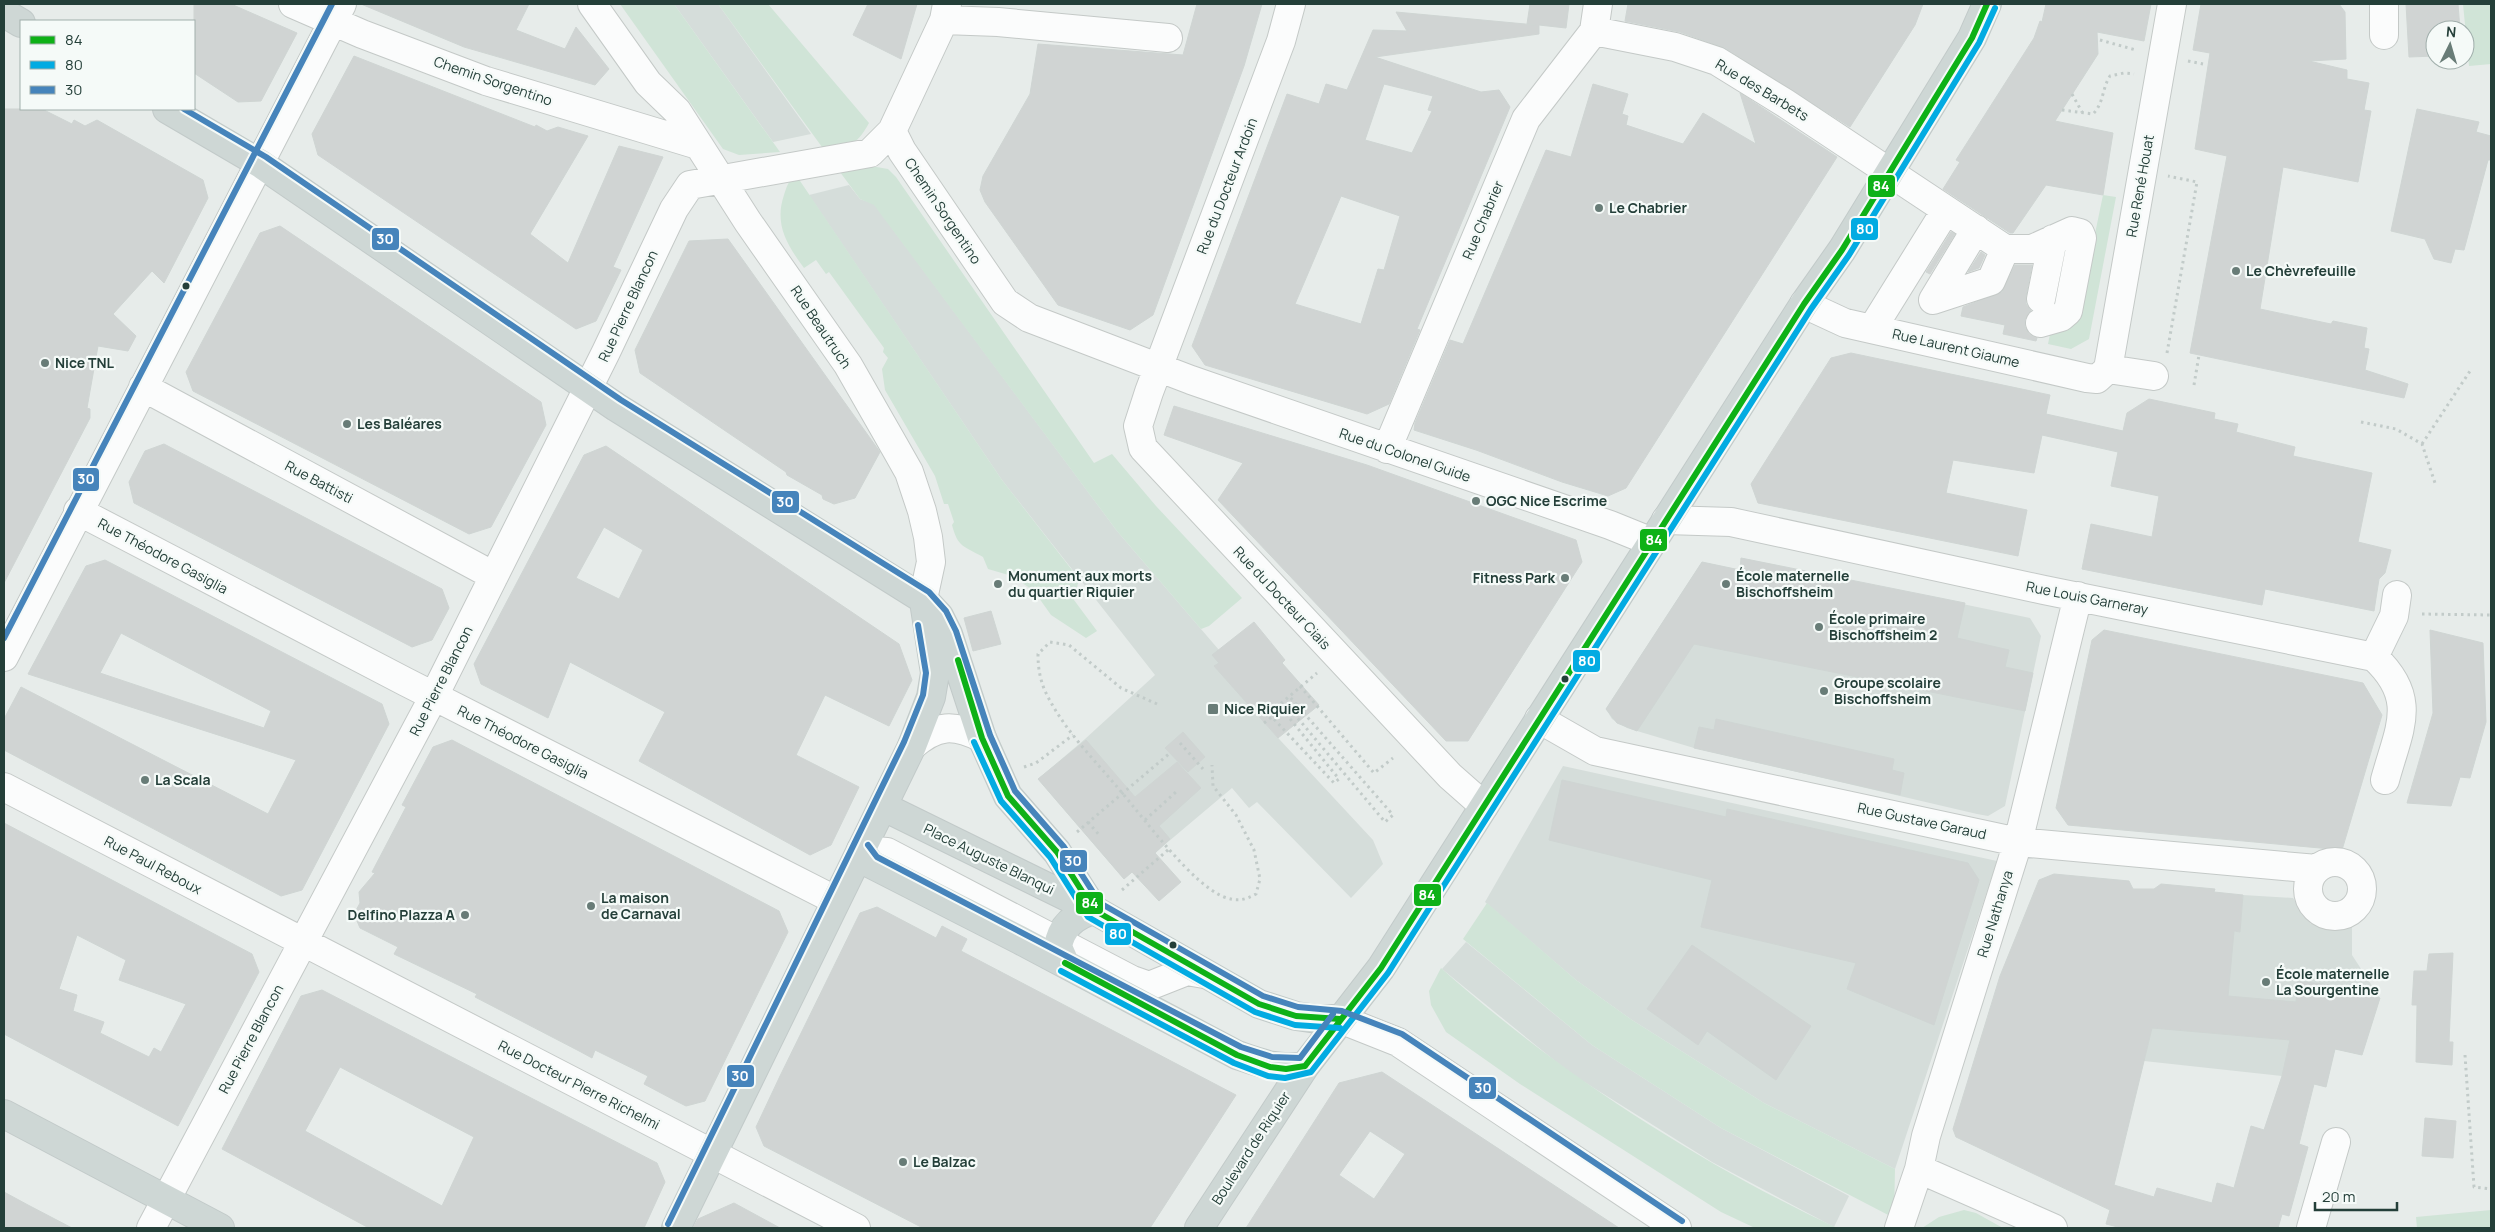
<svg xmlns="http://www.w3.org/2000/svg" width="2495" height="1232" viewBox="0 0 2495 1232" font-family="Manrope,sans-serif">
  <rect width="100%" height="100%" fill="#e7ecea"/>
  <!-- built -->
  <path fill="#d5ddda" d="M674,4H718L811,134L773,142Z
    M849,185L860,199L874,204L1117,531L1225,657L1267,726L1373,840L1383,864L1351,898L1257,802L1249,808L1232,788L1124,879L1038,779L1085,739L1155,675L1002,480L809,195Z
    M1741,558L2030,618L2041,636L2005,806L1988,816L1977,814L1694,748L1627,728L1612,719L1606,709L1702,562L1740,570Z
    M1563,766L1997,861L1895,1169L1764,1103L1632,1020L1576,980L1485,902Z
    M2243,895L2293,898L2311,924L2352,926V955L2380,998L2362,1055L2335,1049L2326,1087L2282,1076L2144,1061L2167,965L2179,926L2240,932Z
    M1466,942L1592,1045L1721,1128L1849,1196L1834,1227L1712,1162L1570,1073L1442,969Z"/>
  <!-- green -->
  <path fill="#d0e4d7" d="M620,4H674L780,152L739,155L723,149Z
    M718,4H768L869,123C855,149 849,144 822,147Z
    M2463,4H2491V64L2469,66Z
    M865,165L888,169L896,177L1094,463L1112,454L1156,506L1242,598L1209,626L1201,629L1117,531L874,205L860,199L837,168Z
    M796,175L1002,480L1079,579L1074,600L1097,631L1086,638L1051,615L1034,591L1012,576L988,569L983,557C964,546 958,548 952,525L954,522L948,504H944L935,476L885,390L882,369L888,358L883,352L884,348L829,272L826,274L816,260L804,268C787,245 774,224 784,195C787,186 788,181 796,175Z
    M2103,195L2116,197L2089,339L2071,349L2048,344L2050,334C2065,332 2071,324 2079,311Z
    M1487,903L1576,980L1632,1020L1764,1103L1895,1169L1894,1218L1721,1128L1592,1045L1463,939Z
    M1441,968C1556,1071 1697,1162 1837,1228H1755L1721,1212L1520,1084L1446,1032L1431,1005L1429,991Z
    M1964,1210L1976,1213L2003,1228H1922L1939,1217Z
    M2491,1210V1228H2417L2416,1217Z"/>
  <!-- building -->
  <path fill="#d0d4d3" stroke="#cfd5d3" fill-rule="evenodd" d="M194,4H231L297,33L261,101L238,102L194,73Z
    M361,4H529L516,30L565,49L576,27L609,69L595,85L464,47Z
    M868,4H917L901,59L853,35Z
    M1197,4H1262L1244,66L1153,315L1130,330L1058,305L985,202L980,190L983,176L1030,94L1038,44L1183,55Z
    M1530,4H1569L1566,28L1539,25V34L1375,57L1481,92L1499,90L1510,107L1417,329L1420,330L1389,404L1367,414L1205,365L1192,346L1287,94L1319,104L1326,84L1347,90L1373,30L1407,31L1396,12L1536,25L1527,24ZM1384,84L1433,96L1428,110L1432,111L1412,153L1365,140ZM1341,196L1400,216L1384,270L1378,269L1361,324L1295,304Z
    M1628,4H1923L1915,25L1850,127L1725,48L1680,32L1625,21Z
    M2046,4H2151L2144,41L2097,32L2098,54L2055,121L2113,133L2103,195L2046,185L2013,233H2010L1943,189L1960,162L1956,160L2034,38L2040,21L2042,22Z
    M2201,4H2339L2345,12L2346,59L2309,61L2347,70V79L2369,83L2364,110L2371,111L2358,182L2283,167L2260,309L2331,324L2333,321L2367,328L2364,348L2369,349L2365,370L2408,384L2404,398L2190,353L2227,156L2195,149L2210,53L2193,50Z
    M2406,4H2458L2460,30H2435V56L2409,57Z
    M354,56L535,127L536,125L547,131L558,127L588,136L530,234L568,263L619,146L663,157L613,267L621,270L596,321L576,329L318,155L312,134Z
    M1593,84L1628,94L1622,114L1628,116L1626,125L1683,144L1703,113L1756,144L1740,93L1837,157L1626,488L1608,496L1562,482L1476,450L1414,430L1415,423L1450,340L1463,344L1546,150L1571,157Z
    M4,109H42L72,124L74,120L85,126L97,120L203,180L208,198L164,283L152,271L113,314L136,336L128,351L98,346L87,408L90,409V418L4,583Z
    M2417,109L2479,122L2476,132L2491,136V160H2488L2464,250L2455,249L2451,263L2434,259L2425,239L2391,231Z
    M280,226L541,402L546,425L491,527L469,534L193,391L186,372L260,233Z
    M1951,232L1955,234L1930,274L1926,272Z
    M728,239L880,452L855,498L834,504L823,499L822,495L787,475L786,472L640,373L635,350L689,241Z
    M1981,252L1985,255L1979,268L1968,272Z
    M2015,265H2032L2026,296V304L2031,311L2025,319V327L2029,334L2037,338L2036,341L2003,334L2005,325L1961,316L1963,307L2002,292Z
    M1851,353L2050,395L2046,414L2123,431L2127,413L2149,399L2215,413L2214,419L2238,424L2236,432L2295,447L2293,456L2372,473L2358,542L2391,550L2385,573L2379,579L2374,611L2265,589L2262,605L2082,569L2091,524L2152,537L2159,496L2111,486L2118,452L2042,435L2034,473L1953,460L1946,493L2027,510L2018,556L1758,503L1751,484L1831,358Z
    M1174,406L1367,465L1576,540L1582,562L1468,741H1446L1218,500L1243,463L1164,435Z
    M164,444L442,589L449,608L432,640L412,647L134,503L129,482L145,451Z
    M606,446L899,644L912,680L889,726L825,695L796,755L859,787L831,845L810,855L639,761L665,712L570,662L548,718L481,684L474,664L584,455ZM604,527L643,550L619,599L576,578Z
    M1741,558L1965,603L1957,638L2009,650L2005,667L2033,673L2025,711L1694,644L1637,731L1617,723L1606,709L1702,562L1740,570Z
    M105,560L382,704L389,724L302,890L281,896L4,750V719L21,687L268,814L296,760L28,674L86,566ZM121,633L271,711L264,728L100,673Z
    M991,611L1001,644L973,651L964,618Z
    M1254,622L1285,660L1282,663L1319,705L1278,738L1214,666L1219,663L1212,655Z
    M2104,630L2363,683L2382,715L2342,850L2068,825L2056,808L2092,640Z
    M2430,630L2483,643L2486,722L2470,778L2460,777L2451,806L2407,803L2433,713Z
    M1716,719L1894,759L1892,770L1904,773L1900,795L1694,748L1699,727L1714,730Z
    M1183,732L1205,757L1188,772L1165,748Z
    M452,740L779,911L788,932L705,1101L686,1106L676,1101L644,1084L648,1076L595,1050L592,1058L581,1052L475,997L477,994L394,954L398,947L360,928L354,914L360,903L359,892L375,873L372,872L406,807L402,805L433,747Z
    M1086,740L1135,797L1177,762L1201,788L1159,826L1170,839L1155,853L1181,882L1159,901L1132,872L1124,879L1038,779Z
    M1562,780L1726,817L1727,809L1968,863L1979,880L1934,1025L1847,989L1856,963L1701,927L1712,880L1549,840Z
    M4,823L252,954L259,972L178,1126L4,1034ZM77,935L126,960L119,980L186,1004L161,1052L154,1048L149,1057L100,1033L104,1022L73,1011L77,995L59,989Z
    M2054,874L2129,881L2133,889H2154L2161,884L2215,889L2214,892L2243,895L2240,932L2234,931L2228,996L2296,1002L2298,981L2329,985L2380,998L2362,1055L2335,1049L2326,1087L2314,1084L2299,1144L2308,1147L2289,1216L2282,1214L2278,1228H2122L2106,1224L2110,1210L1956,1137L1953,1129L2000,976L2039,880ZM2152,1028L2290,1040L2282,1076L2264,1130L2251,1126L2234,1188L2217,1183L2212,1203L2157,1188L2154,1197L2114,1185Z
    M877,907L936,938L942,926L967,939L961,951L1236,1095L1150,1228H923L764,1146L756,1127L780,1076L860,913Z
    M1692,945L1811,1026L1776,1080L1707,1031L1698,1045L1647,1009Z
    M2453,953L2449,1042H2453L2452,1065L2416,1062L2417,1005H2412L2414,971H2427L2429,954Z
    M322,990L657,1163L665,1182L644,1228H369L222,1149L301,996ZM340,1067L474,1137L442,1206L305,1131Z
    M1382,1072L1546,1180L1619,1228H1246L1339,1083ZM1370,1131L1405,1154L1374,1199L1339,1175Z
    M2425,1118L2456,1121L2453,1158L2422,1156Z
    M4,1192L28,1205L72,1228H4Z
    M734,1203L780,1228H693L698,1219Z"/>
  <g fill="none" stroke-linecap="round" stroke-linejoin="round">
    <!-- minor casing -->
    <g stroke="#c4c9c7" stroke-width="30">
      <path id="minor" d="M293,4L362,34L486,81L698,145
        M592,4L648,83L677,111L748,222L848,365L896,449L909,472L922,511L928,537L931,562L923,599
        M1291,4L1281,41L1149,392L1138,426L1143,448L1450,776L1484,806
        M2384,4V35
        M944,20L998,22L1168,38
        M1594,31L1675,47L1717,61L1785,103L2005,249H2032L2072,231L2080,233L2082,238L2068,311L2061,317L2040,323
        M892,131L902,151L1005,302L1029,318L1191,380L1610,525L1652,542
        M2041,299L2053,239
        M1933,300L1991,281L2005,249
        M1933,300L1976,229
        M1804,304L1845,323L2087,378L2097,379L2108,369
        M1872,329L1946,210
        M2108,369L2172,4
        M2108,369L2154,376
        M143,387L494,576
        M1387,449L1526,119L1594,31L1598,4
        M78,511L406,682L835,900
        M1666,520L1731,522L2044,590L2374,657C2419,699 2399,728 2385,780
        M4,657L342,4
        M2374,657L2394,616L2397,595
        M1539,719L1595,751L2018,842L2317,869
        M912,746C937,724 954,724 982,738
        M4,787L856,1228
        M861,850L887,852L1132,980L1149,986L1187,971L1204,974
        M2308 889a27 27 0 1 1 54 0a27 27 0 1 1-54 0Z
        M1340,1019L1398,1042L1677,1228
        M1919,1169L2053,1228
        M151,1228L434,696L606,352L674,209L690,185L870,153L892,131L944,20L947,4
        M1899,1228L1919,1169L1926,1136L2018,842L2078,596
        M2311,1228L2336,1142"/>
    </g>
    <!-- major casing -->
    <g stroke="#c2cac9" stroke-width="30">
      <path id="major" d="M4,13L21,23
        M167,109L261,164L616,407L923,599L939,616L948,634L982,738L1008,796L1057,852L1094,910
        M884,807L1094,910L1259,1004L1296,1016L1317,1019H1340
        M861,850L871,864L1020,940L1237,1055C1263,1064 1277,1070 1305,1066
        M1065,963L1058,947C1061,926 1075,915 1094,910
        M4,1114L220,1228
        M676,1228L912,746L931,697L935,673L925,608
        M1199,1228L1305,1066L1381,968L1804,304L1842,250L1972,38L1987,4"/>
    </g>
    <!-- path -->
    <path stroke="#c2cbc9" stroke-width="3" stroke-dasharray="2.5 4" stroke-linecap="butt" d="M2100,40L2136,50
      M2188,61L2203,64
      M2072,94L2082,112
      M2062,110L2093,114C2104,103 2102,88 2110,76L2124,73L2134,74
      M2167,353L2197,182L2168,176
      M2194,385L2199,355
      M2361,422L2396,429L2422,444L2436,486
      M2422,444L2470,371
      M2422,614L2491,615
      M1300,686L1374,773L1393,758
      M1157,704L1121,688L1069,645L1050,642L1038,654C1038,668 1040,679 1045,691C1064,731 1096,761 1123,794C1146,821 1193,885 1224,897C1237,902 1245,900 1256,894L1260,879L1254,850L1236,815L1213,786L1212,765
      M1266,716L1317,673
      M1264,723L1272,717L1334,783L1339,779L1286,714L1291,710L1385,822L1393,815L1289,696
      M1180,743L1203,769
      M1024,767L1036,763L1073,735
      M1145,820L1176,792
      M1088,822L1100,836
      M1077,832L1170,753
      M1122,890L1169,849
      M2465,1055L2474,1187L2491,1189"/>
    <!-- minor -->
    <use href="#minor" stroke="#fbfcfc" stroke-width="28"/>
    <!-- major -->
    <use href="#major" stroke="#ced7d5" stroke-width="28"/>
    <!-- bus-1 casing -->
    <g stroke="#f5faf8" stroke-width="10">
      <path id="bus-1" d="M958,660L982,738L1008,796L1057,852L1094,910L1259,1004L1296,1016L1340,1019
        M1065,963L1237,1055L1270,1067L1286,1069L1305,1066
        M1305,1066L1381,968L1804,304L1842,250L1972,38L1987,4"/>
    </g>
    <!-- bus-2 casing -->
    <g stroke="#f5faf8" stroke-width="10">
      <path id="bus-2" d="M974,742L1001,801L1050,857L1088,917L1255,1012L1295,1025L1340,1028
        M1061,971L1234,1063L1268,1076L1285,1078L1311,1072L1388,973L1811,309L1849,255L1979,43L1995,8"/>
    </g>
    <!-- bus-3 casing -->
    <g stroke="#f5faf8" stroke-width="10">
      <path id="bus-3" d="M184,109L266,157L621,400L929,592L946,611L956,631L990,735L1015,791L1064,847L1100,903L1263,996L1298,1007L1342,1011L1402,1034L1682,1221
        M4,638L332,4
        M868,845L877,857L1241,1047L1272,1057L1300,1058L1333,1014
        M668,1224L904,742L923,695L926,673L918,625"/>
    </g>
    <!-- bus-1 -->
    <use href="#bus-1" stroke="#0eb117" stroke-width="6"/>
    <!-- bus-2 -->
    <use href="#bus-2" stroke="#02abe2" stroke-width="6"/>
    <!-- bus-3 -->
    <use href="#bus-3" stroke="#4684bb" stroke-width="6"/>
  </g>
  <!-- markers -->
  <g fill="#687c77" stroke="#f5faf8" stroke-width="2">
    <circle cx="1599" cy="208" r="5"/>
    <circle cx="2236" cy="271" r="5"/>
    <circle cx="45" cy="363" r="5"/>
    <circle cx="347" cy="424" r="5"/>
    <circle cx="1476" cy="501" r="5"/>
    <circle cx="1565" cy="578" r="5"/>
    <circle cx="998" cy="584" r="5"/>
    <circle cx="1726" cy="584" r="5"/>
    <circle cx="1819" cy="627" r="5"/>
    <circle cx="1824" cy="691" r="5"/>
    <rect x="1207" y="703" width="12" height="12" rx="2.5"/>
    <circle cx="145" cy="780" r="5"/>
    <circle cx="591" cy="906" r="5"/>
    <circle cx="465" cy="915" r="5"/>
    <circle cx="2266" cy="982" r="5"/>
    <circle cx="903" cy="1162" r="5"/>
  </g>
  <g fill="#243f39" stroke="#f5faf8" stroke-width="2">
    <circle cx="186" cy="286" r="4.5"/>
    <circle cx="1565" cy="679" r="4.5"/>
    <circle cx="1173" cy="945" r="4.5"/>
  </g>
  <g text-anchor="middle" stroke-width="4.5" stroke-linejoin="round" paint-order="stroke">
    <!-- street labels -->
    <g font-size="14" fill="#243f39" stroke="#f5faf8">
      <text transform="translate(493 81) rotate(19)" y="5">Chemin Sorgentino</text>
      <text transform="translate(1762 90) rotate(31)" y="5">Rue des Barbets</text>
      <text transform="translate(1227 186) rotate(-69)" y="5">Rue du Docteur Ardoin</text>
      <text transform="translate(2140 186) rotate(-80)" y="5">Rue René Houat</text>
      <text transform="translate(943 211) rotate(56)" y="5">Chemin Sorgentino</text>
      <text transform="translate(1483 220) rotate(-67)" y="5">Rue Chabrier</text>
      <text transform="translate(628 306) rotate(-65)" y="5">Rue Pierre Blancon</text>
      <text transform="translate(821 327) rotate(56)" y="5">Rue Beautruch</text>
      <text transform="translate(1956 348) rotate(13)" y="5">Rue Laurent Giaume</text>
      <text transform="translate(1405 455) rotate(19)" y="5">Rue du Colonel Guide</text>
      <text transform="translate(319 482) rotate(28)" y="5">Rue Battisti</text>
      <text transform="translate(163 556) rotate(28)" y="5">Rue Théodore Gasiglia</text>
      <text transform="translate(1282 598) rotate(47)" y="5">Rue du Docteur Ciais</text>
      <text transform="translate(2087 598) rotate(11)" y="5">Rue Louis Garneray</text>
      <text transform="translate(441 681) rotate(-63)" y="5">Rue Pierre Blancon</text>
      <text transform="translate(523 742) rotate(27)" y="5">Rue Théodore Gasiglia</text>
      <text transform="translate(1922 821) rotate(12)" y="5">Rue Gustave Garaud</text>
      <text transform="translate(989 859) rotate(26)" y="5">Place Auguste Blanqui</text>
      <text transform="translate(153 865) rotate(28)" y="5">Rue Paul Reboux</text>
      <text transform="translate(1995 914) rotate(-73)" y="5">Rue Nathanya</text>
      <text transform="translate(251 1039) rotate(-62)" y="5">Rue Pierre Blancon</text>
      <text transform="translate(579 1085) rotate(27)" y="5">Rue Docteur Pierre Richelmi</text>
      <text transform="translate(1251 1148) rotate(-57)" y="5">Boulevard de Riquier</text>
    </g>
    <!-- poi labels -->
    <g font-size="14" font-weight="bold" fill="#243f39" stroke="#f5faf8" text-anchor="start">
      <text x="1609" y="213">Le Chabrier</text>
      <text x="2246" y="276">Le Chèvrefeuille</text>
      <text x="55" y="368">Nice TNL</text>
      <text x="357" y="429">Les Baléares</text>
      <text x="1486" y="506">OGC Nice Escrime</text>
      <text x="1008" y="581">Monument aux morts<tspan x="1008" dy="16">du quartier Riquier</tspan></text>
      <text x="1736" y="581">École maternelle<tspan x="1736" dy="16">Bischoffsheim</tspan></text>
      <text x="1555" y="583" text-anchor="end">Fitness Park</text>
      <text x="1829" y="624">École primaire<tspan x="1829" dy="16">Bischoffsheim 2</tspan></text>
      <text x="1834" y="688">Groupe scolaire<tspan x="1834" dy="16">Bischoffsheim</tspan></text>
      <text x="1224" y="714">Nice Riquier</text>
      <text x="155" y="785">La Scala</text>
      <text x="601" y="903">La maison<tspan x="601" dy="16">de Carnaval</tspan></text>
      <text x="455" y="920" text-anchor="end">Delfino Plazza A</text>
      <text x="2276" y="979">École maternelle<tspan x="2276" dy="16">La Sourgentine</tspan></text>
      <text x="913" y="1167">Le Balzac</text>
    </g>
  </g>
  <g stroke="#f5faf8" stroke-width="2">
    <rect x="1867" y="174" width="29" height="24" rx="5" fill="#0eb117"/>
    <rect x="1850" y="217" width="29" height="24" rx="5" fill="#02abe2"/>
    <rect x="371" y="227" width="29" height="24" rx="5" fill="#4684bb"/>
    <rect x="72" y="467" width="28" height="25" rx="5" fill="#4684bb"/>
    <rect x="771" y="490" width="29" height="24" rx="5" fill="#4684bb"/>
    <rect x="1639" y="528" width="29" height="24" rx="5" fill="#0eb117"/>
    <rect x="1572" y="649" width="29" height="24" rx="5" fill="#02abe2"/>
    <rect x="1059" y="849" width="29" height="24" rx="5" fill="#4684bb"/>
    <rect x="1413" y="883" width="29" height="24" rx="5" fill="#0eb117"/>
    <rect x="1075" y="891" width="29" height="24" rx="5" fill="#0eb117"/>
    <rect x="1104" y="922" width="28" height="24" rx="5" fill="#02abe2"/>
    <rect x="726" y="1064" width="29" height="24" rx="5" fill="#4684bb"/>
    <rect x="1468" y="1076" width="29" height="24" rx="5" fill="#4684bb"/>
  </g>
  <g font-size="14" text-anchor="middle" font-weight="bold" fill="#fff">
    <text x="1881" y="191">84</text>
    <text x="1865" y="234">80</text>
    <text x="385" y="244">30</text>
    <text x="86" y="484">30</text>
    <text x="785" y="507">30</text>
    <text x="1654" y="545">84</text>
    <text x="1587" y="666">80</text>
    <text x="1073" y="866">30</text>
    <text x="1427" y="900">84</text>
    <text x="1090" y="908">84</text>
    <text x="1118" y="939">80</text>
    <text x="740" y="1081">30</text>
    <text x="1483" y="1093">30</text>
  </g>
  <!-- border -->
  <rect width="2495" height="1232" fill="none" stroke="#243f39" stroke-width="10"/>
  <!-- legend -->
  <rect x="20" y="20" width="175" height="90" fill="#f5faf8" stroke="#a1afac"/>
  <rect x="30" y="36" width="25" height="8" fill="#0eb117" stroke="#a1afac"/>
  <text x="65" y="45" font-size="15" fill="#243f39">84</text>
  <rect x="30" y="61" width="25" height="8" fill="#02abe2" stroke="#a1afac"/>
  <text x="65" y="70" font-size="15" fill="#243f39">80</text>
  <rect x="30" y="86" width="25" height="8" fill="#4684bb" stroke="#a1afac"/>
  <text x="65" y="95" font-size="15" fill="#243f39">30</text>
  <!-- north arrow -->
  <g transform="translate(2450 45) rotate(5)"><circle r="24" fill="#f5faf8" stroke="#a1afac"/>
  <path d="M0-4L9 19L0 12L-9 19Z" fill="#687c77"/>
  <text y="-8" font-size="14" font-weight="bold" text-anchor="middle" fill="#243f39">N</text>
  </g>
  <!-- scale -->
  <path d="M2315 1202v8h82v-8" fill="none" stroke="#243f39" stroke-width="2.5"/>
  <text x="2322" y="1202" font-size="15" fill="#243f39" stroke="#f5faf8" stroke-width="4" paint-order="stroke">20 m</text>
</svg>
